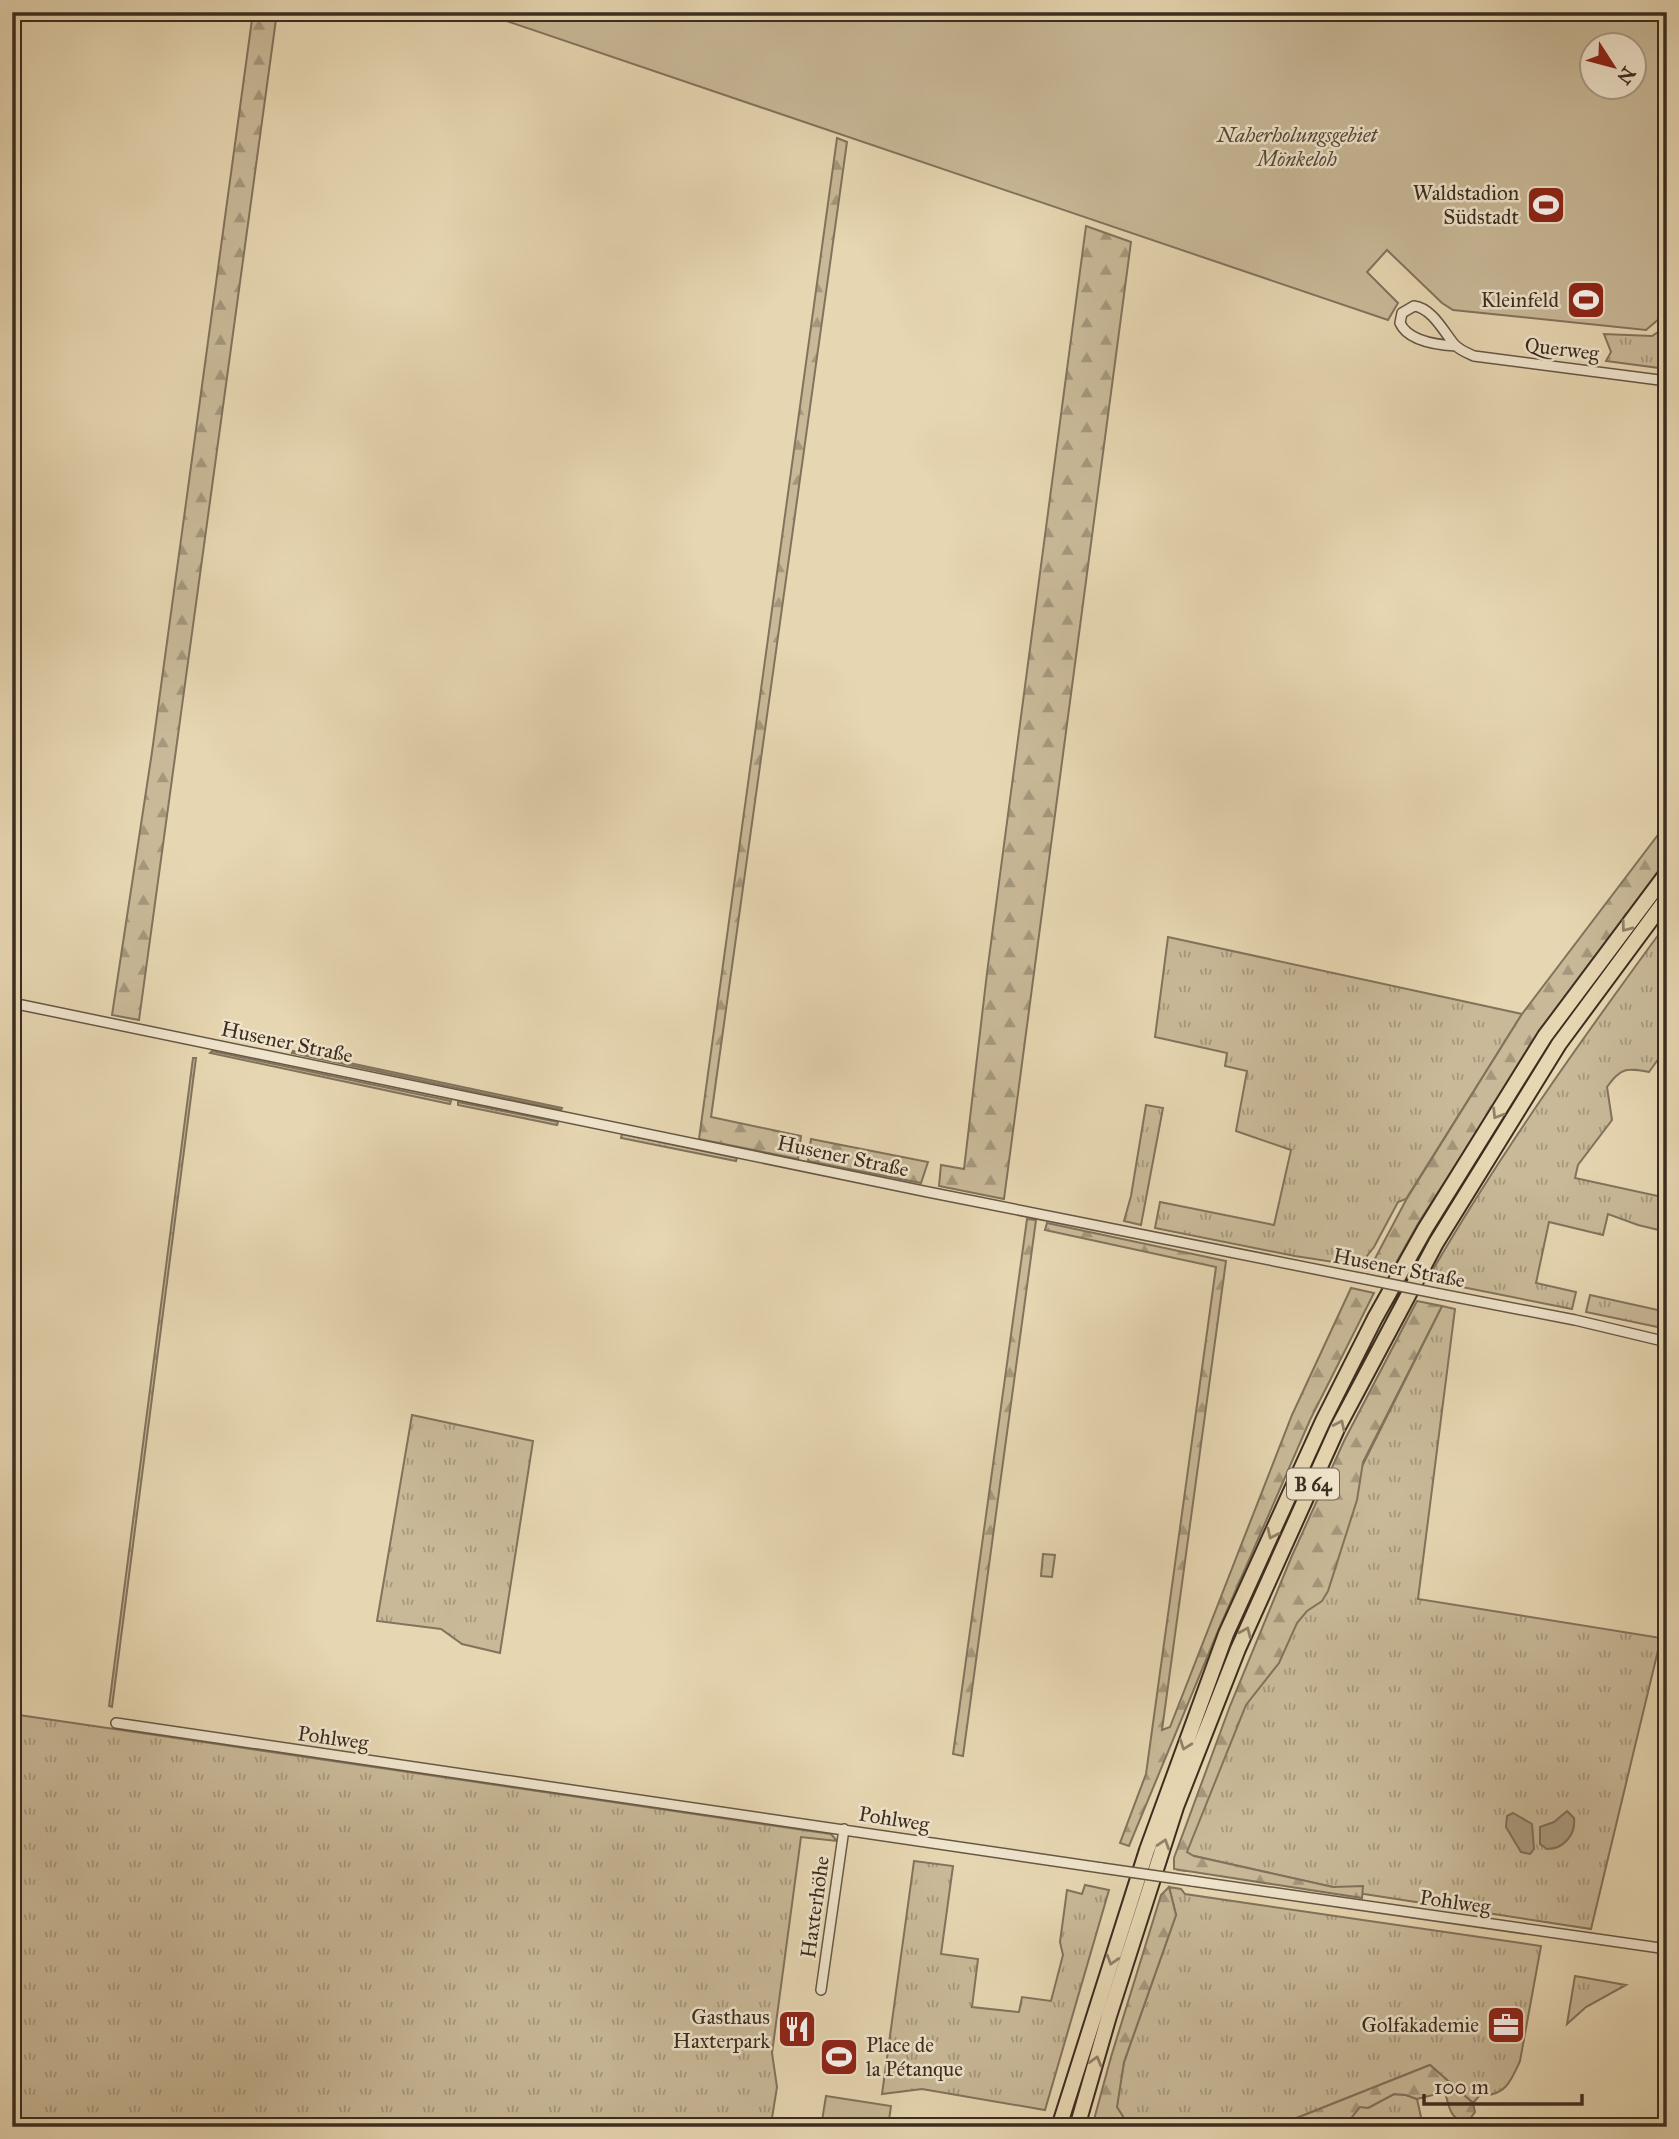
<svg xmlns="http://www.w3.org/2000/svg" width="1679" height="2139" viewBox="0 0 1679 2139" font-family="'IM FELL Great Primer',serif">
  <defs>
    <pattern id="grass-tufts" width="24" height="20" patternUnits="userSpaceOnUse" patternTransform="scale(1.75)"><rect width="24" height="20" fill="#c9b998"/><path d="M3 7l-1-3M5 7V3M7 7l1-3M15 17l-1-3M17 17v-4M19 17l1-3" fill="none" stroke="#a4977c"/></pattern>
    <pattern id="forest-firs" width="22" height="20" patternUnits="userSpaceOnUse" patternTransform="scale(1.75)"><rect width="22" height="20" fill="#c9b998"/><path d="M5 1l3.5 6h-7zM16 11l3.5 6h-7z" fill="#a4977c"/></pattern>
  </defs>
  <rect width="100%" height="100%" fill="#e6d6b1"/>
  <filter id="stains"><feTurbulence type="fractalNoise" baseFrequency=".00286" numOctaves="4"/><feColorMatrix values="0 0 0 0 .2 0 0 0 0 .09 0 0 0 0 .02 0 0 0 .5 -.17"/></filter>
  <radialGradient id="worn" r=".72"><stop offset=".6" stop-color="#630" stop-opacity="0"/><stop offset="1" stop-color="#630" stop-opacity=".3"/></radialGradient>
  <!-- grass -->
  <path fill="url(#grass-tufts)" stroke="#82735c" stroke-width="2" d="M1667,326V369L1606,361L1611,352L1604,334L1652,336Z
    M1667,923V1047L1649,1072C1627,1068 1621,1067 1607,1087L1612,1120L1578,1165L1575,1178L1667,1198V1232L1638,1225L1608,1214L1603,1235L1549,1222L1536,1283L1576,1292L1572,1309L1427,1280C1498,1156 1582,1039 1667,923Z
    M1168,937L1522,1014L1406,1199L1398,1202L1374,1247L1359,1266L1295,1256L1155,1228L1160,1202L1274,1225L1291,1150L1236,1131L1247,1071L1225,1066L1227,1053L1155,1037Z
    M212,1051L451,1101L450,1104L210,1053Z
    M293,1051L562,1108L561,1110L292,1053Z
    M193,1058H196L112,1707L109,1706Z
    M458,1102L558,1122L557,1125L458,1105Z
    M1146,1105L1163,1108L1141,1225L1124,1221L1131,1196Z
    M622,1134L737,1158L736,1161L621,1138Z
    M1590,1295L1667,1312V1329L1586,1312Z
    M1442,1306L1455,1309L1418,1599L1661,1638L1591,1929L1364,1894L1194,1856L1186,1871L1178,1870L1244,1703Z
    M412,1415L533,1441L500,1653L462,1644L441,1629L377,1621Z
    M1043,1554L1055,1555L1052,1577L1041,1576Z
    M12,1714L831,1834L837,1841L801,1837L772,2053L777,2087L771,2124L786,2127H12Z
    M914,1861L953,1866L941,1954L978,1959L972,2007L1019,2012L1022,1997L1051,2001L1063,1955L1060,1942L1067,1890L1082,1894L1085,1885L1109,1890L1045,2110L922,2089L882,2094Z
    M1169,1887L1181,1889L1185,1894L1541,1946L1520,2061C1511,2081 1505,2097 1480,2095L1473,2103L1430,2065L1274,2127H1109L1116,2107L1124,2062L1176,1915Z
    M1575,1976L1626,1985L1586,2007L1567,2024Z
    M1394,2094L1406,2095L1417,2099L1423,2126L1344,2127L1360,2106L1368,2108Z"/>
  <!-- forest -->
  <path fill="url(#forest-firs)" stroke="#82735c" stroke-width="2" d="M253,12H277L139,1020L112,1015L152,752Z
    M837,138L847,142L711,1117L801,1136L798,1159L699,1139Z
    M1086,226L1131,242L1004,1199L939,1186L941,1165L964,1169L987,973Z
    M1667,823V861L1545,1025L1419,1222L1391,1272L1370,1268L1406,1200L1522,1014Z
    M811,1139L928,1162L921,1183L808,1161Z
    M1027,1219L1036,1220L963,1756L953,1754Z
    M1047,1223L1226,1261L1162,1730L1170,1727L1292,1415L1351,1288L1374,1293L1310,1420L1218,1631L1129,1846L1120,1843L1146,1774L1216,1267L1045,1230Z
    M1417,1301L1442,1306L1363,1462L1357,1500L1328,1591L1322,1601L1307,1611L1297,1623L1279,1663L1246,1705L1187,1852L1194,1856L1333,1887L1363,1886L1362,1898L1174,1869V1858L1230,1706L1291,1558L1344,1441Z
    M1169,1887L1176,1915L1124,2062L1117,2107L1126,2121L1125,2127H1092L1111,2057L1161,1895Z
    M1430,2065L1473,2103L1475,2112L1469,2120C1450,2123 1449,2106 1445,2092L1417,2099L1406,2095L1394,2094L1368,2108L1360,2107L1344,2127H1274Z"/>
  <!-- green -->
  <path fill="#c9b998" stroke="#82735c" stroke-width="2" fill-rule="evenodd" d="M480,12H1667V312L1646,330L1453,310L1442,303L1387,250L1367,272L1398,303L1388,320ZM1592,46H1634V88H1592Z
    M832,2039L852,2043L847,2074L826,2071Z
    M826,2096L891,2106L888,2127H821Z"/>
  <!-- water -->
  <path fill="#ac9d80" stroke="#7f705a" stroke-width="2" d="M1567,1811L1574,1818C1576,1834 1564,1849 1547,1849L1540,1844V1827L1554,1822Z
    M1513,1813L1532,1824L1534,1849L1530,1854L1521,1852L1506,1827L1507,1816Z"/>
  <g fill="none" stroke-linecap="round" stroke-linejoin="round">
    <!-- minor casing -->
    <g stroke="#665744" stroke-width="12">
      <path id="minor" d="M1456,346C1438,345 1408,341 1400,323L1402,313L1414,306C1432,308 1444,332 1454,344C1459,350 1467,353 1474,356L1667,381
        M12,1003L928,1192L1365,1279
        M1440,1294L1575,1320L1667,1342
        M116,1723L1102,1868
        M1192,1881L1667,1949
        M821,1990L844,1829"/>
    </g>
    <!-- trunk casing -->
    <g stroke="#3b2d20" stroke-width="18">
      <path id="trunk" d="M1059,2127L1147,1850L1226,1634L1323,1421L1375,1318L1425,1229L1545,1036L1667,873
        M1077,2127L1109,2016L1176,1807L1238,1649L1337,1429L1436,1243L1559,1044L1667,898"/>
    </g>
    <!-- minor -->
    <use href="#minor" stroke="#efe4cc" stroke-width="9"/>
    <!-- trunk -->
    <use href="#trunk" stroke="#e6d6b1" stroke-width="14"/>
    <!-- minor-bridge casing -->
    <g stroke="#665744" stroke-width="12" stroke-linecap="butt">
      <path id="minor-bridge" d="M1365,1279L1440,1294
        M1102,1868L1192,1881"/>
    </g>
    <!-- minor-bridge -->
    <use href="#minor-bridge" stroke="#efe4cc" stroke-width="9"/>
  </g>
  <!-- one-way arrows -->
  <defs><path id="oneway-chevron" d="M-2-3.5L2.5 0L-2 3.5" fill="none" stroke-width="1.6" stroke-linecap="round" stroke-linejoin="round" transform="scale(1.75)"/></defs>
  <g stroke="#908268">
    <use href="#oneway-chevron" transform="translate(1626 927) rotate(127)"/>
    <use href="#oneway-chevron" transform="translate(1497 1114) rotate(122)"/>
    <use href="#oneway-chevron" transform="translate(1340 1425) rotate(-64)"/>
    <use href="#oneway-chevron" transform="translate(1272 1534) rotate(115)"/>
    <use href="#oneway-chevron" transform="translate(1246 1632) rotate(-66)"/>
    <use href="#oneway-chevron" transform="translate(1185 1745) rotate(110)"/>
    <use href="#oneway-chevron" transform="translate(1164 1844) rotate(-72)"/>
    <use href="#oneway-chevron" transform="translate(1112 1960) rotate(107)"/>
    <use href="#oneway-chevron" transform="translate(1096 2061) rotate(-74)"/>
  </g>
  <!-- icons -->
  <defs>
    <g id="stadium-square" transform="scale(2.0125)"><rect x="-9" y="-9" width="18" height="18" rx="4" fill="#8f2418" stroke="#efe4cc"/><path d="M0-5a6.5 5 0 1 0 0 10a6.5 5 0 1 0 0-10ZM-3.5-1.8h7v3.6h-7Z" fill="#fff"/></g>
    <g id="office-square" transform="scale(2.0125)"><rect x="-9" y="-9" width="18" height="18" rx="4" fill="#8f2418" stroke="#efe4cc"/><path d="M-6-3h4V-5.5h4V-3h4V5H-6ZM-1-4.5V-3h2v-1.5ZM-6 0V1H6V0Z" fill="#fff"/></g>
    <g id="restaurant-square" transform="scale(2.0125)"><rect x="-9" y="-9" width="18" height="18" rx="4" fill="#8f2418" stroke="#efe4cc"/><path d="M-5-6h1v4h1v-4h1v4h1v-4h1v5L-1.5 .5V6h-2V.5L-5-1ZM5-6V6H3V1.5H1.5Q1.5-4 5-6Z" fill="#fff"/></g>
  </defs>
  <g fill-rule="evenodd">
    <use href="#stadium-square" x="1546" y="205"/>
    <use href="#stadium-square" x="1586" y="300"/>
    <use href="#office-square" x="1506" y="2025"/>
    <use href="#restaurant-square" x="797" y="2029"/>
    <use href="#stadium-square" x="839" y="2057"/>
  </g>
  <g text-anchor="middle" stroke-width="5" stroke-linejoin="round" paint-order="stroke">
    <!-- shield labels -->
    <rect fill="#efe4cc" stroke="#716454" stroke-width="2" x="1287" y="1468.5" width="52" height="31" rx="5"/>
    <g font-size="19" font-weight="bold" fill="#3b2d20">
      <text x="1313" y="1491">B 64</text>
    </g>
    <!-- park labels -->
    <g font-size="21" font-style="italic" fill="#574938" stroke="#efe4cc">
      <text x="1297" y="142">Naherholungsgebiet<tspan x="1297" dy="24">Mönkeloh</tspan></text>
    </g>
    <!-- poi labels -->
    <g font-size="21" fill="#3b2d20" stroke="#efe4cc" text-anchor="end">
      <text x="1519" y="200">Waldstadion<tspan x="1519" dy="24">Südstadt</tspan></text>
      <text x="1559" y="307">Kleinfeld</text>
      <text x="770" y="2024">Gasthaus<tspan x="770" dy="24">Haxterpark</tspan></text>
      <text x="1479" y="2032">Golfakademie</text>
      <text x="866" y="2052" text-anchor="start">Place de<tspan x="866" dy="24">la Pétanque</tspan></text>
    </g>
    <!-- street labels -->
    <g font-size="21" fill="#3b2d20" stroke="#efe4cc">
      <text transform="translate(1562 349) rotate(7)" y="7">Querweg</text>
      <text transform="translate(287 1042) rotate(12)" y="7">Husener Straße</text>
      <text transform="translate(843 1156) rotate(12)" y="7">Husener Straße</text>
      <text transform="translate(1399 1268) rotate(11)" y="7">Husener Straße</text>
      <text transform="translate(333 1738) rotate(8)" y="7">Pohlweg</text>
      <text transform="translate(894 1819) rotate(9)" y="7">Pohlweg</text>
      <text transform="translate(1455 1902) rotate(8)" y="7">Pohlweg</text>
      <text transform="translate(815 1907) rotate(-82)" y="7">Haxterhöhe</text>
    </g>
  </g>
  <!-- margin -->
  <rect width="1679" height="2139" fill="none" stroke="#e6d6b1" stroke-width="42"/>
  <rect x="14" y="14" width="1651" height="2111" fill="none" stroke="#3b2d20" stroke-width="3.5"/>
  <rect x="21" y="21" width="1637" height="2097" fill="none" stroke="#3b2d20" stroke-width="2"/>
  <!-- north arrow -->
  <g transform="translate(1613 66) rotate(126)"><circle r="33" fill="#efe4cc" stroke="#a79b87" stroke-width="2"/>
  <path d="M0-5L12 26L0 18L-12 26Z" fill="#8f2418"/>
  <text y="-10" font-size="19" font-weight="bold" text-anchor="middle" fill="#3b2d20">N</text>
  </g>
  <!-- scale -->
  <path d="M1424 2094v10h158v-10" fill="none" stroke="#3b2d20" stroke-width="3.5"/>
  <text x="1434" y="2094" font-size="21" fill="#3b2d20" stroke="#efe4cc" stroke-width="5" paint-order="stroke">100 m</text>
  <rect width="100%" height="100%" filter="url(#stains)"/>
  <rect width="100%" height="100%" fill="url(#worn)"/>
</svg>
